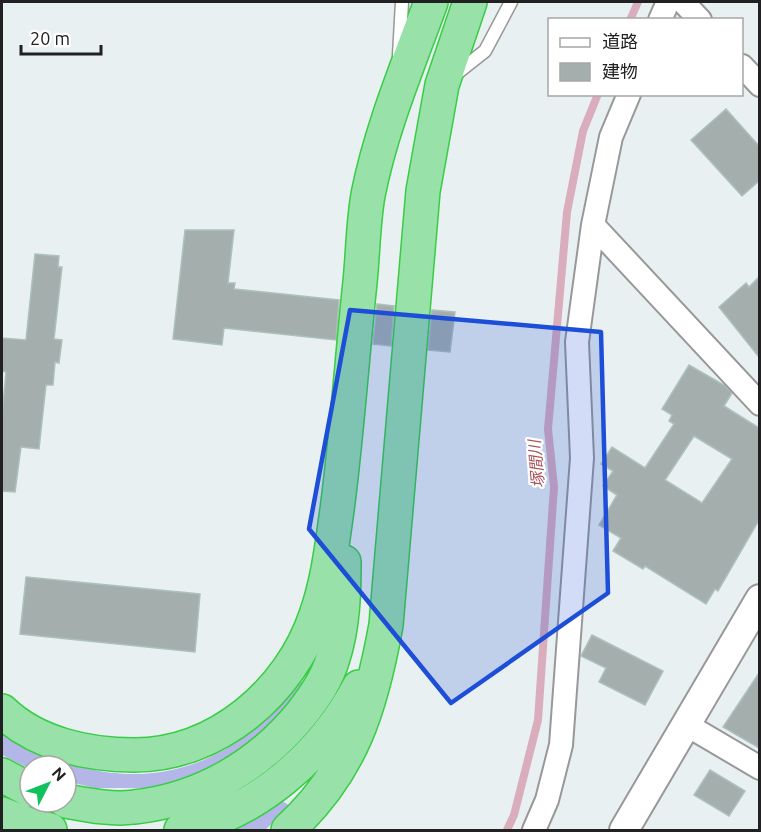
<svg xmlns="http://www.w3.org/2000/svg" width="761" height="832" viewBox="0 0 761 832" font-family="Ubuntu,'Noto Sans JP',sans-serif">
  <rect width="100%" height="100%" fill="#e9f0f1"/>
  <!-- grass -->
  <path fill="#b3b6e6" d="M300,682H306L285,712L252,747L186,781L144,788H95L66,781V766H30V769L2,755V728C19,738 38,753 57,760C140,789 209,773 273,714C283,704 291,692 300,682Z
    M278,798L290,806L265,830H224Z"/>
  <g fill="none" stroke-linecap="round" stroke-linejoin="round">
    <!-- stream -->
    <path stroke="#daadbc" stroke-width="8" d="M630,20L638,2
      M507,830L514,815L538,720L554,487L548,429L567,212L583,131L598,94"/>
  </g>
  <!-- building -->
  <path fill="#a4afad" stroke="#acc1be" stroke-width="1.5" fill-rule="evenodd" d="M726,109L759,146V181L742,196L691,140Z
    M185,230H234L228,283H235L234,289L339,300L336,340L224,328L222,345L173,339Z
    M35,254L59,256L58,267H62L54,339L62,340L59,363L55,362L53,385H46L39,449L21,447L15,492L2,491V415L6,372L2,371V338L26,340Z
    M759,277V357L719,307L746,283L749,287Z
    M377,304L394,306L391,346L373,344Z
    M432,310L455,312L450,352L428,350Z
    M689,365L724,385L732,393L724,406L759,428V520L718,591L715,589L706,604L645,566L643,569L613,551L621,538L599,525L617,495L603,486L613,471L601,464L612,447L645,468L674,424L669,421L672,415L662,409ZM694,436L732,459L702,503L665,480Z
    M26,577L200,594L195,652L20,634Z
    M592,635L663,671L645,705L599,682L606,668L581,656Z
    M759,673V748L723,727Z
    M710,770L745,791L729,816L694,795Z"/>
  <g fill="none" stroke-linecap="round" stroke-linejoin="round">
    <!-- service casing -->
    <g stroke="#989898" stroke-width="15">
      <path id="service" d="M399,55L402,2
        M452,77L485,51L511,2"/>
    </g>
    <!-- minor casing -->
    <g stroke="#989898" stroke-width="26">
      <path id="minor" d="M683,2L700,20
        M660,20L668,2
        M742,66L760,85
        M593,225L760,404
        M687,725L760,768
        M534,830L547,800L561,745L582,458L577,342L593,225L611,137L629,94"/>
    </g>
    <!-- tertiary casing -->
    <g stroke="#989898" stroke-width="32">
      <path id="tertiary" d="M624,830L760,599"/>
    </g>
    <!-- motorway casing -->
    <g stroke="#37cd44" stroke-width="36">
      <path id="motorway" d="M2,711C36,744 88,755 134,755C217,755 290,692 316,615C328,581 332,545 337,510C347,434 352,358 360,282C363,253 363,224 368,195C381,129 408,65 431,2
        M2,775L30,790
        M66,801C88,805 112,810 134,807C201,800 260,765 302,713C315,696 327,679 333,658C343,627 344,594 344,562
        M2,814L35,827L50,830
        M181,830C258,812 322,756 359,687
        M288,830C352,771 371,708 386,625L423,191L442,85L470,2"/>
    </g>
    <!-- service -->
    <use href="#service" stroke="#fff" stroke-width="12"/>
    <!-- minor -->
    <use href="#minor" stroke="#fff" stroke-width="22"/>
    <!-- tertiary -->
    <use href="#tertiary" stroke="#fff" stroke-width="28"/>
    <!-- motorway -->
    <use href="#motorway" stroke="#98e1a9" stroke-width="33"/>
  </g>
  <!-- marked area -->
  <path fill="#1d4ed8" fill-opacity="0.2" stroke="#1d4ed8" stroke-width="4.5" stroke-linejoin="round" d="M350,310L601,332L608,593L451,703L309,529Z"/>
  <g text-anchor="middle" stroke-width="4.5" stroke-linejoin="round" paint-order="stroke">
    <!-- water labels -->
    <g font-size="16" font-style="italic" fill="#aa545a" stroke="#fff">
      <text transform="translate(536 464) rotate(-95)" y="6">塚間川</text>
    </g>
  </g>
  <!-- border -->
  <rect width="761" height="832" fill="none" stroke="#212121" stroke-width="6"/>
  <!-- legend -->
  <rect x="548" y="18" width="195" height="78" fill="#ffffff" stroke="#a6a6a6" stroke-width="1.5"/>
  <rect x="560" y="38" width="30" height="9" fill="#ffffff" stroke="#a6a6a6" stroke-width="1.5"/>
  <text x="602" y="48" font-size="18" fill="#212121">道路</text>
  <rect x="560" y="63" width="30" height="18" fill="#a4afad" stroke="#a6a6a6" stroke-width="1.5"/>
  <text x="602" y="78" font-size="18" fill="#212121">建物</text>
  <!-- north arrow -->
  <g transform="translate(48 784) rotate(48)"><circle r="28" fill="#ffffff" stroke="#a6a6a6" stroke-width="1.5"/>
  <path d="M0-4.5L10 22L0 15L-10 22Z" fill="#11c15d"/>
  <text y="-9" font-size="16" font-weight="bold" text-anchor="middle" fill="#212121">N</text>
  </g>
  <!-- scale -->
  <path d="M21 45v9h80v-9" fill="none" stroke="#212121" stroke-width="3"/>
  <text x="30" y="45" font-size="18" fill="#212121" stroke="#ffffff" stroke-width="4.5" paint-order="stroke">20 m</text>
</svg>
